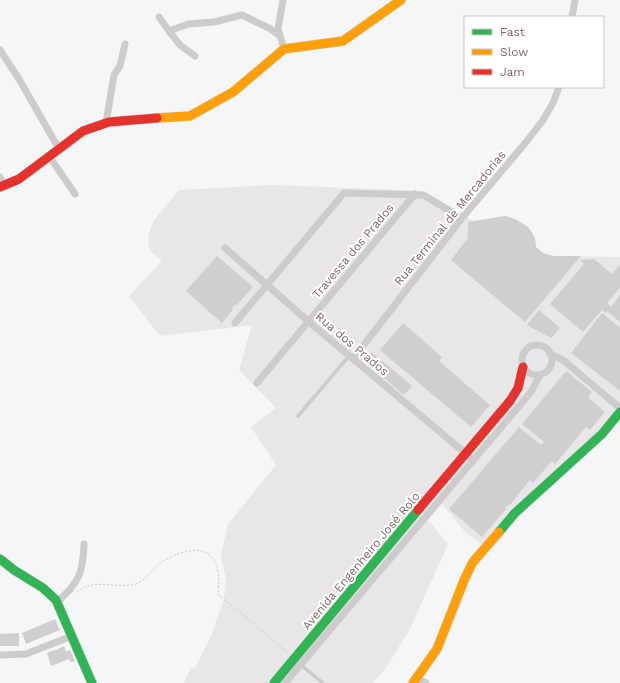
<svg xmlns="http://www.w3.org/2000/svg" width="620" height="683" viewBox="0 0 620 683" font-family="'Work Sans',sans-serif">
  <rect width="100%" height="100%" fill="#f5f6f7"/>
  <!-- built -->
  <path fill="#e8e6e7" d="M274,185L425,191L475,222L505,216L523,223L529,228L535,238L536,247L543,253L553,256L620,257V408L598,433L482,545L466,533L442,504L428,520L448,544L410,629L385,669L373,683H184L190,669L195,668L211,636L224,599L226,579L221,556L228,524L276,465L251,427L276,408L239,370L252,325L160,336L129,296L162,261L152,252L149,247L148,240L150,230L154,220L179,190Z"/>
  <!-- green -->
  <path fill="#e7e7ed" d="M528 361a10 10 0 1 1 20 0a10 10 0 1 1-20 0Z"/>
  <!-- building -->
  <path fill="#d1cecf" d="M505,216L515,219L529,228L535,238L536,247L543,253L553,256H581L525,322L451,260L468,238V222Z
    M217,256L253,287L237,305L235,304L232,308L233,309L222,323L186,291Z
    M594,259L612,274L620,265V288L607,303L611,307L620,295V322L607,311L605,313L602,310L583,332L550,304L584,264L581,261V260Z
    M539,310L560,328L551,338L527,325Z
    M602,313L619,327L620,325V391L571,353Z
    M403,323L442,357L439,361L490,405L471,427L380,350Z
    M372,352L412,386L404,395L364,361Z
    M566,371L592,392L588,397L605,412L590,430L586,427L555,464L552,461L533,483L530,480L509,506L508,505L505,508L506,509L482,537L449,509L519,427L541,445L544,442L522,424Z
    M55,619L60,630L26,644L22,633Z
    M19,633V646H0V634Z
    M64,646L66,651L70,650L75,661L71,662L69,659L51,666L47,653L54,650V651Z"/>
  <g fill="none" stroke-linecap="round" stroke-linejoin="round">
    <!-- fast casing -->
    <g stroke="#d4d2d3" stroke-width="10">
      <path id="fast" d="M499,532L515,513L602,434L620,412
        M0,559L14,570L43,588L56,600L92,683
        M274,683L418,510"/>
    </g>
    <!-- slow casing -->
    <g stroke="#d4d2d3" stroke-width="10">
      <path id="slow" d="M157,118L190,116L233,92L284,49L343,41L401,0
        M413,683L437,649L465,578L473,562L499,532"/>
    </g>
    <!-- jam casing -->
    <g stroke="#d4d2d3" stroke-width="10">
      <path id="jam" d="M0,187L19,179L83,131L109,122L157,118
        M418,510L510,401L518,388L523,367"/>
    </g>
    <!-- path -->
    <path stroke="#cac8c9" stroke-width="1" stroke-dasharray="2 2" stroke-linecap="butt" d="M77,592C80,590 84,587 88,586C103,581 126,590 140,582C149,577 155,565 165,560C203,540 223,551 218,594L288,653"/>
    <!-- lane -->
    <path stroke="#cdcbcb" stroke-width="3.5" d="M298,416L349,356
      M301,665L323,683"/>
    <!-- street -->
    <path stroke="#cdcbcb" stroke-width="7" d="M283,0L278,29L284,49
      M159,17L169,31
      M572,17L575,0
      M0,50L19,79L59,149
      M195,56L180,45L169,31L188,24L214,22L242,15L269,28L280,36
      M106,123L114,75L120,66L125,44
      M49,156L75,194
      M0,177L4,185
      M225,248L308,321L470,457
      M235,323L344,193L423,195L462,218
      M522 360a15 15 0 1 1 30 0a15 15 0 1 1-30 0Z
      M550,354L563,360L620,408
      M353,359L462,218L527,141L543,120L553,103L559,87
      M257,383L415,194
      M57,602C79,583 83,573 84,544
      M0,655L26,654L72,636
      M417,679L426,683
      M285,683L531,392L540,375"/>
    <!-- fast -->
    <use href="#fast" stroke="#30b455" stroke-width="9"/>
    <!-- slow -->
    <use href="#slow" stroke="#ff9f0a" stroke-width="9"/>
    <!-- jam -->
    <use href="#jam" stroke="#e5322d" stroke-width="9"/>
  </g>
  <g text-anchor="middle" stroke-width="4" stroke-linejoin="round" paint-order="stroke">
    <!-- street labels -->
    <g font-size="12" fill="#866669" stroke="#fff">
      <text transform="translate(450 218) rotate(-51)" y="4">Rua Terminal de Mercadorias</text>
      <text transform="translate(353 251) rotate(-50)" y="4">Travessa dos Prados</text>
      <text transform="translate(352 344) rotate(40)" y="4">Rua dos Prados</text>
      <text transform="translate(361 561) rotate(-50)" y="4">Avenida Engenheiro José Rolo</text>
    </g>
  </g>
  <!-- legend -->
  <rect x="464" y="16" width="140" height="72" fill="#ffffff" stroke="#cfc2c3"/>
  <rect x="472" y="29" width="20" height="6" fill="#30b455" stroke="#cfc2c3"/>
  <text x="500" y="36" font-size="12" fill="#866669">Fast</text>
  <rect x="472" y="49" width="20" height="6" fill="#ff9f0a" stroke="#cfc2c3"/>
  <text x="500" y="56" font-size="12" fill="#866669">Slow</text>
  <rect x="472" y="69" width="20" height="6" fill="#e5322d" stroke="#cfc2c3"/>
  <text x="500" y="76" font-size="12" fill="#866669">Jam</text>
</svg>
